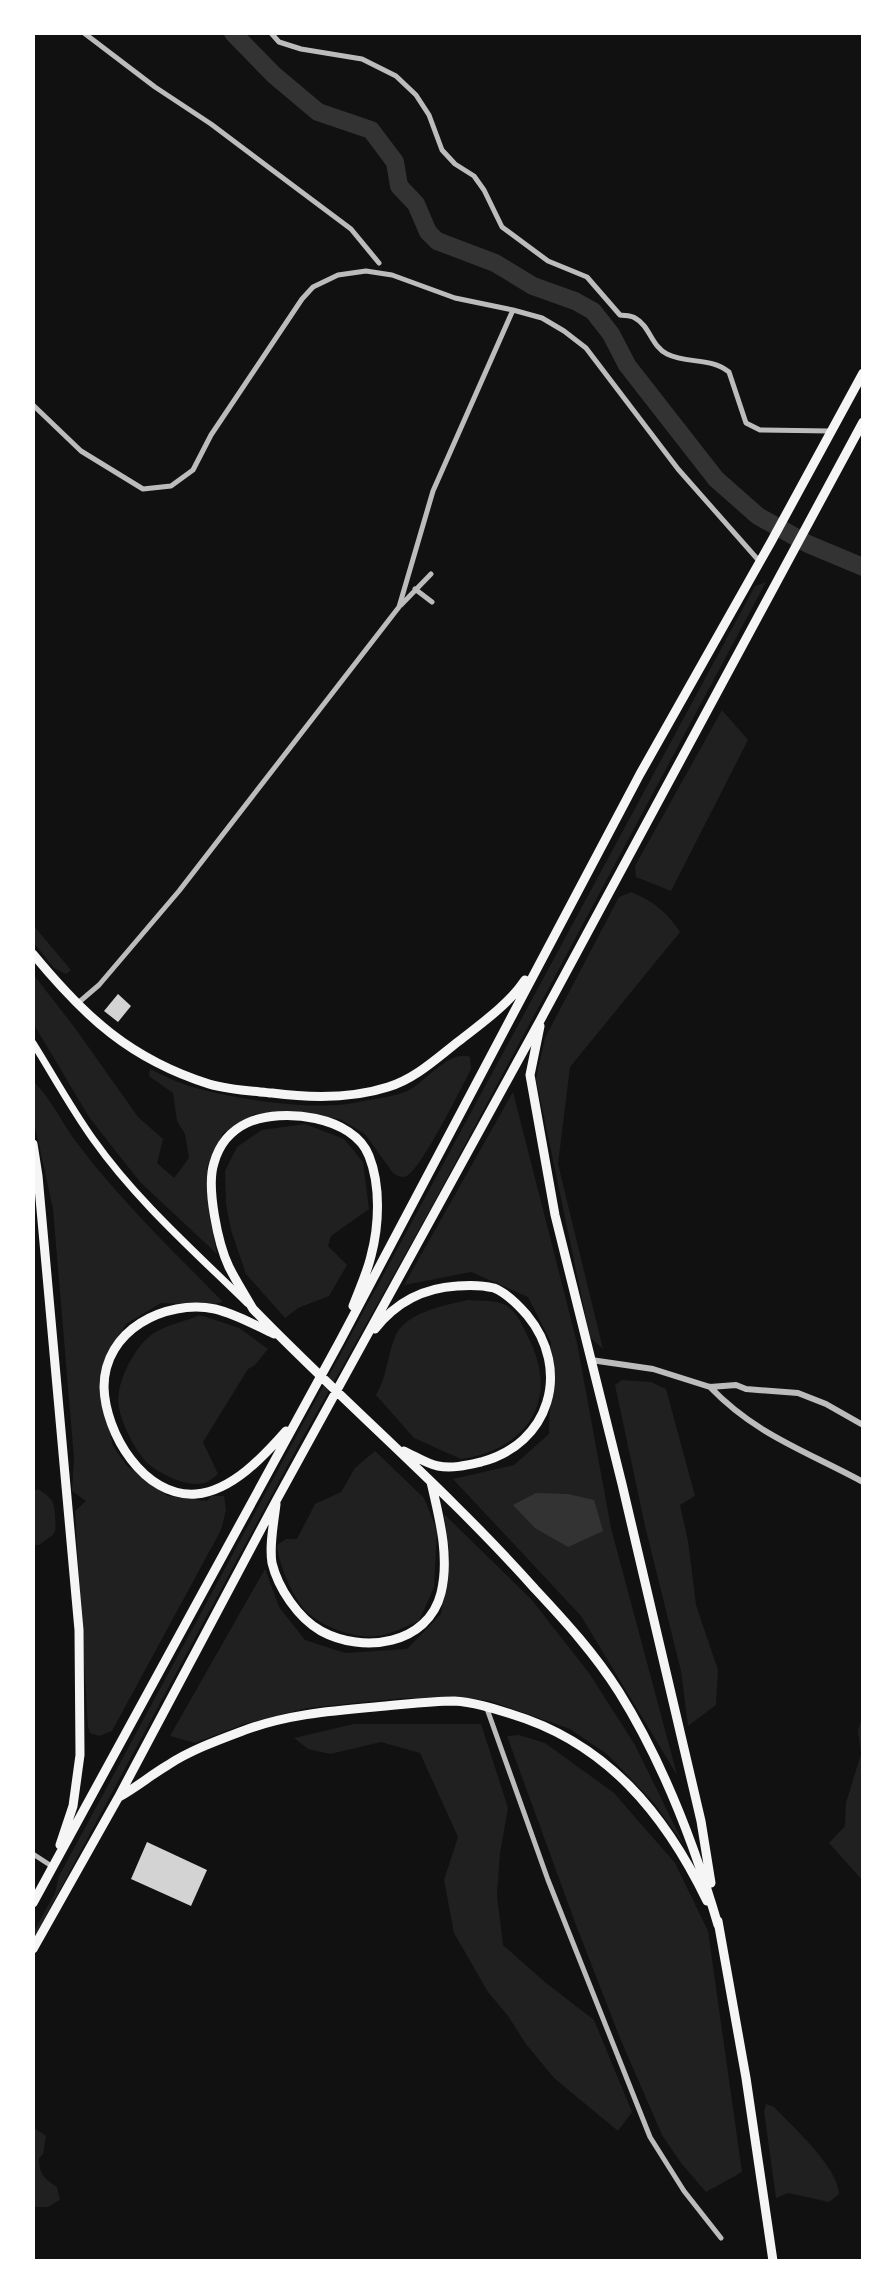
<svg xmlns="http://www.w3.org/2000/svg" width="896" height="2294" viewBox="0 0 896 2294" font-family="'Work Sans',sans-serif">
  <rect width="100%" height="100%" fill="#111"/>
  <!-- green -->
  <path fill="#202020" d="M766,582L431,1208L298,1446L33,1940V1933L55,1893L59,1876L755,586Z
    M722,710L748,740L671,891L636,877L635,866Z
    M631,892C653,901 667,912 680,932L570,1067L558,1164L603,1349L590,1337L536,1079L545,1038L619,897Z
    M33,925L71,970L66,974L54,968L33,942Z
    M33,974L75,1028L138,1117L163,1139L157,1163L174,1178L189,1158L185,1134L177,1121L173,1093L149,1076L150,1069C162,1075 176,1082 189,1086C232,1099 316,1112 359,1102C375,1098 398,1097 411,1089C426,1080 451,1049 470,1057L471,1069C460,1090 424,1164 408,1175C403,1179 398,1176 393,1173L365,1134L340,1119L289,1112L254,1114L223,1133L207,1167L209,1214L217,1254L140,1182L89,1117L33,1023Z
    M34,1082C52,1100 62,1123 77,1143C120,1200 173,1251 223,1302L208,1305L161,1303L126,1324L106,1357L101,1393L113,1446L127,1466L168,1496L207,1501L211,1496H224L226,1510L221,1530L112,1731L99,1736L90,1733L88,1727L75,1511L86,1501L72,1491L74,1458L53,1209L33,1117Z
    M513,1092L577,1343L611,1528L677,1775L581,1616L453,1479L514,1465L549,1434L551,1342L528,1297L471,1272L404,1285Z
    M305,1124L344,1139L363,1162L369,1209L331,1236L328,1246L347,1265L329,1296L298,1308L285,1318L246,1274L231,1230L226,1204L225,1171L237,1147L262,1130Z
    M468,1300C478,1301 491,1300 500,1303C515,1307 521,1323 527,1335C561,1398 529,1449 461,1459L414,1438L376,1395C387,1377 387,1356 395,1337C404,1313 445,1305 468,1300Z
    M200,1315L239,1328L268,1349L255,1365L248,1369L203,1442L218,1474C214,1477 209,1482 204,1483C186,1488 152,1471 142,1457C132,1444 122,1423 119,1408C114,1385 135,1345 154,1333C167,1325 186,1321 200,1315Z
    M622,1380L651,1382L666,1389L695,1496L680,1505L688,1541L696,1605L718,1670L716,1705L688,1726L681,1671L645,1526L615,1385Z
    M375,1451L424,1498L437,1530L434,1587L419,1621C406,1626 392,1634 378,1636C358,1640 323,1627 308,1613C294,1601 278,1563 277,1545L286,1539H297L315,1504L341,1492L355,1468Z
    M38,1489C51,1498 54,1499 55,1515C56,1536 57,1532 39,1545H33V1491Z
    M444,1514L531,1599L589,1673L635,1745L684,1845L654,1803L607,1754L570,1729L490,1701L466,1698H404L307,1708L244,1724L195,1743L170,1736L265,1569L279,1607L305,1640L345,1653L407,1649L441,1614L450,1556Z
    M863,1714V1881L829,1843L845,1826L846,1803L861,1754L858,1730Z
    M354,1724H481L508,1808L500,1853L497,1895L503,1945L546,1983L594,2020L632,2112L618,2131L554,2078L526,2044L508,2016L488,1992L454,1933L444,1880L458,1837L420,1753L381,1742L330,1754L308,1749L294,1738Z
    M519,1735L545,1743L614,1793L675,1863L708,1931L742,2172L706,2192L681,2163L662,2135L620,2038L576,1925L507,1736Z
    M766,2104L774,2107C793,2127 838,2167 839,2194L829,2202L788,2193L776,2198L764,2111Z
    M33,2127L46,2136L43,2154L39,2158C39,2175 44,2178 57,2187L60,2200L48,2207H33Z"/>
  <!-- water -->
  <path fill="#333" d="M536,1493L568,1494L594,1500L603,1531L568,1547L535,1528L513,1505Z"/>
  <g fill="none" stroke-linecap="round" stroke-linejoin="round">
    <!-- river -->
    <path stroke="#333" stroke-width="18" d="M233,33L274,75L318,112L371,130L395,162L399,186L416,204L428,232L437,241L495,263L533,286L575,301L593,311L611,334L627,365L716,479L758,516L808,544L863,567"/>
  </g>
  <!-- building -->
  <path fill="#d3d3d3" d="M118,994L131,1006L118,1022L104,1011Z
    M147,1842L207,1870L191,1906L131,1879Z"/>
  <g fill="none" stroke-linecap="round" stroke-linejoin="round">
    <!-- minor -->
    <path stroke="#bcbcbc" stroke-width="5" d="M84,33L155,87L211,124L351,229L379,263
      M271,33L279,42L301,49L362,59L396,76L416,95L429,115L442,150L455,164L474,176L484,190L502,227L548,261L587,277L620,315C625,316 630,315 635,318C650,326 651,346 667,354C687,364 710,357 729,372L746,423L760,430L830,431
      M33,405L81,451L143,489L171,486L193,470L211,435L302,299L313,287L338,275L366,271L392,275L455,298L513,310L542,318L564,331L586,348L678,469L760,562
      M415,589L432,602
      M401,605L431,574
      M78,1003L99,985L179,891L399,607L433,491L513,310
      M486,1706L548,1880L650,2137L684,2191L721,2238
      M33,1854L53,1867"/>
    <!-- tertiary -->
    <path stroke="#bcbcbc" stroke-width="6" d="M591,1360L653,1369L710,1387L736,1385L746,1389L798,1393L826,1404L863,1425
      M710,1387C756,1435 806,1451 863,1482"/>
    <!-- secondary -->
    <path stroke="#f5f5f5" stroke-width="7" d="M33,1043C53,1075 71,1108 93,1139C136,1200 194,1251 247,1303"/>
    <!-- trunk -->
    <path stroke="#f5f5f5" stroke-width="9" d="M33,954C85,1017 130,1059 209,1084C229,1090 252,1091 272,1093C310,1098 351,1099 388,1087C415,1079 437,1058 459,1041C482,1023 509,1004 525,980
      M540,1026L530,1075L555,1215L622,1484L701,1821L711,1883
      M33,1144L38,1176L79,1630L80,1755L73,1806L60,1845
      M353,1306C359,1290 367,1273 371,1256C379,1226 381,1186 369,1156C354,1116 282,1107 247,1123C230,1131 219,1145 214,1163C206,1187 218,1244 229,1267C236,1281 245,1295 253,1309C345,1404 447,1490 535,1589C565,1621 595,1654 619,1692C664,1764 694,1843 718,1925
      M375,1329C396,1302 424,1288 457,1286C469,1285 482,1285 494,1288C507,1293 519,1306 527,1315C572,1370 550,1444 481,1462C468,1465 452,1469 438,1466C427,1464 415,1456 404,1451
      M274,1334C255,1325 236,1314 215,1309C165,1299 104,1330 104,1387C105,1433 144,1498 196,1494C232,1491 264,1456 286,1431
      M276,1504C274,1522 269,1545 272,1563C278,1588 298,1618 321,1631C363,1654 428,1645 441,1593C450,1556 439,1517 431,1482
      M119,1797C137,1787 151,1775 168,1765C189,1751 216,1741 240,1732C283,1715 329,1711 375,1707C401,1705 428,1701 454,1701C473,1702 492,1708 511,1714C607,1743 665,1814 707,1901
      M33,1903L340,1341L640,774L771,542L863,373
      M718,1921L746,2078L773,2261
      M33,1949L118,1798L276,1501L542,1017L863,422"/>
  </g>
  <!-- border -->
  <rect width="896" height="2294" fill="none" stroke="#ffffff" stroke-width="70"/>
</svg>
